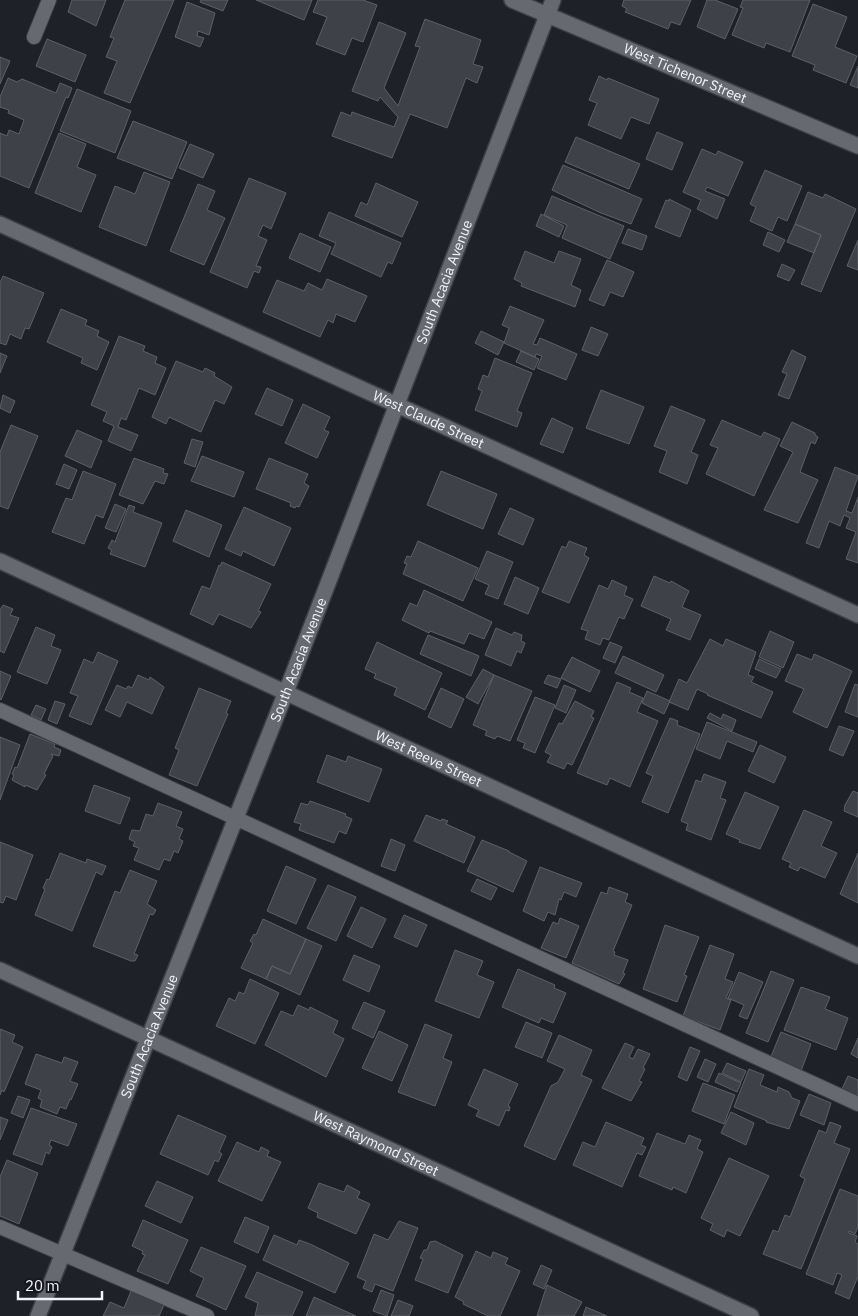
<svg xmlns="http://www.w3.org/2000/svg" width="858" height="1316" viewBox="0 0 858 1316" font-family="'IBM Plex Sans',sans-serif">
  <rect width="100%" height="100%" fill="#1f2128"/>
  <!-- building -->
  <path fill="#3f4148" stroke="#5e6068" d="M72,0H106L96,26L68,12Z
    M125,0H174L130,103L104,93L117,61L106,57L114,38L110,37Z
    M201,0H228L223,11L200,2Z
    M256,0H312L304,20Z
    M318,0H363L377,5L363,42L352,38L345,55L316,44L327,17L313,12Z
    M624,0H691L680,25L671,22L668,29L625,12L627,9L622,6Z
    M707,0H715L738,9L725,39L697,27Z
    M743,0H810L790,52L766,43L764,48L732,35L743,8L740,7Z
    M187,2L215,13L209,35L198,31L197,36L204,38L200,47L175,37Z
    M813,4L847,17L835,47L857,56L846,83L813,70L815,65L792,56Z
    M425,19L481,40L473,64L483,67L477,83L466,78L447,128L410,114L392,158L332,136L341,112L351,116L352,112L394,127L398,117L380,97L378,101L352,91L379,22L406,33L384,88L398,106L420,47L415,46Z
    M47,39L86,55L75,82L36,66Z
    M0,57L10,61L0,84Z
    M858,66V88L850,85Z
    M599,76L607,80L608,78L659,99L649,124L631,117L621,139L588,125L597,103L589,100Z
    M8,78L17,82L22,79L56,93L60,83L72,88L68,98L66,97L29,188L0,176V133L7,136L9,130L19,134L24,120L8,113L9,110L0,107V97Z
    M77,89L131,111L115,153L60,131Z
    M133,121L187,142L172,179L117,158Z
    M657,132L683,143L672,170L646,159Z
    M59,133L86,144L77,167L96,175L81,212L35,193Z
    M576,137L640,164L629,189L565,162Z
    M190,144L214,154L203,178L179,168Z
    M702,149L716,155L718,151L743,162L728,196L707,187L705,191L725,199L717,219L697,209L701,200L683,192Z
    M563,165L642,199L631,224L601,213L552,190Z
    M765,170L802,186L787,221L778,217L772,231L750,221L756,207L750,204Z
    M144,172L170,182L146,246L99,227L115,186L135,194Z
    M249,178L286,193L271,229L263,225L258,236L267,240L256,266L261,267L259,273L254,271L247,288L210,272Z
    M376,183L418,202L402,237L355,216L361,202L367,205Z
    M198,184L215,191L207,210L225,218L204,265L170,251Z
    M808,192L823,198L825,194L856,209L821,292L801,284L821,235L795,224Z
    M552,196L624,226L610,259L562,238L567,225L544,215Z
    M669,199L691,210L680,237L655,227L666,200L669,201Z
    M329,212L401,243L392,264L388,262L381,277L331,254L336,243L319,236Z
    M541,214L564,226L559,237L536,226Z
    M795,224L821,235L814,253L787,242Z
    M628,229L647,236L642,250L622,243Z
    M768,232L785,240L779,252L763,245Z
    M300,233L331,247L320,272L289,258Z
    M858,240V270L847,266Z
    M525,251L554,263L559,251L581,259L571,285L581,290L575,307L521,286L522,283L514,279Z
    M607,260L634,272L623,297L610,292L604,306L589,300Z
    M782,264L795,270L789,281L777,276Z
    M3,276L44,293L29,329L25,328L21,339L10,334L6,345L0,343V283Z
    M327,279L367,296L355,322L336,314L333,323L328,320L320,337L263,312L277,280L304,291L308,283L322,290Z
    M510,306L544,320L533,344L537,345L540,338L577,354L566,380L537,368L542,356L536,354L535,357L504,343L509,328L502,325Z
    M61,309L87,320L85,325L99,331L97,336L109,342L97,370L81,363L83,358L47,342Z
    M591,327L608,334L598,356L582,350Z
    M481,331L504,342L498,355L475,343Z
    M119,336L145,346L143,351L157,357L155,363L166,368L155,395L139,388L126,420L121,418L118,427L138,435L131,451L108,441L114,426L103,421L107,412L91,405Z
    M792,350L806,357L789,399L778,395L787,374L782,372Z
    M521,351L539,359L534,370L516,362Z
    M0,353L7,356L0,373Z
    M495,358L532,373L517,411L522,413L517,427L475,410L482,391L478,389L483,375L488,377Z
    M176,361L203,372L205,368L215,373L214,376L232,387L224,404L215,400L201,432L169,417L166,424L152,417Z
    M267,388L293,400L282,426L255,414Z
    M601,390L644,407L629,444L586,428Z
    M3,395L15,401L10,413L0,408Z
    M303,404L330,417L324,430L329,432L317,458L285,443Z
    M671,406L705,420L691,452L698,455L687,484L659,472L667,451L654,446Z
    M552,418L573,428L563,453L540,444Z
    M722,420L761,437L764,432L780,439L754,496L706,474L718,448L710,445Z
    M792,422L815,433V435L818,437L815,444L811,442L800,472L818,480L798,523L764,510L793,452L780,446Z
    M11,425L38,436L8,509L0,506V452Z
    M77,430L102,441L91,468L65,456Z
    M192,439L203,442L195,467L184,463Z
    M202,456L244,472L234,497L191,481Z
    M134,458L164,469L163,473L168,474L164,484L155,481L143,504L119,495Z
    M269,458L308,474L304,483L309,486L299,507L296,506L295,508L290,506L291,503L256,489Z
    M64,464L77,470L69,489L56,484Z
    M835,467L858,476L846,511L852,513L858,497V563L846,559L856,532L846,528L850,518L844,515L840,526L829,521L819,548L806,543Z
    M83,471L116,484L103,518L96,515L84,544L52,532L66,498L72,500Z
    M441,471L497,494L483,529L427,505Z
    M115,504L126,509L116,532L105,528Z
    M129,505L135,507L133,512L162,523L145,567L110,554L112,550L108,548L112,540L115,542Z
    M244,507L291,528L274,566L243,551L241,556L225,549Z
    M510,508L534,519L523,545L498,534Z
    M186,510L222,525L209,557L173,541Z
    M418,541L478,568L463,601L403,574L407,564L404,563L407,556L411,557Z
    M569,541L587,548L584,555L589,558L569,603L542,592L562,546L566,548Z
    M487,551L513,562L498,599L485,594L489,585L475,579Z
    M222,562L271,584L258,611L261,612L251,628L219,614L213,625L190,614L202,586L210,589L219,565L220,566Z
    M654,576L670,583L671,581L689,591L682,607L701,615L690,640L666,630L671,619L641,606Z
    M515,577L539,588L528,614L504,604Z
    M612,580L627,587L624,595L633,599L624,619L619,617L609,640L603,638L600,645L585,639L588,631L581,629L599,585L608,589Z
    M424,590L492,622L484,639L469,633L464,644L430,631L429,633L402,620L410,603L417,606Z
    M3,605L13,609L10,615L19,618L4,653L0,651V610Z
    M36,627L55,635L51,646L61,650L47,684L17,672Z
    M496,628L512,635L514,632L522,635L521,641L525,643L521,653L517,651L511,666L485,655Z
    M770,631L794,642L783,668L759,657Z
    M428,635L479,656L471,676L420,654Z
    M710,639L723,646L726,639L756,652L748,675L754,677L751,682L773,692L761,718L707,695L708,694L697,689L688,710L669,702L679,679L687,683Z
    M377,642L442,673L425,710L394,695L397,688L374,678L376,674L365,669Z
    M610,642L622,647L615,663L603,658Z
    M98,652L118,661L91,725L69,716L78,696L70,693L84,659L93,663Z
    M797,654L812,660L814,654L852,671L827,728L793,712L804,689L785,681Z
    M623,656L664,675L656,692L615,673Z
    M572,657L600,671L590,692L561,678Z
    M759,659L781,669L776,678L755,669Z
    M483,669L494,675L478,704L466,697Z
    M0,671L11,676L1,700L0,699Z
    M138,675L149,680L150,677L164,687L152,714L127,702L120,717L105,710L117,685L126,689L128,686L132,688Z
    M494,675L532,691L510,741L497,736L495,739L485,735L487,731L473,725Z
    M548,675L561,679L557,688L544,683Z
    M617,682L631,688L629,692L643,698L637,712L658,721L630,787L610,778L607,785L577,773Z
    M855,684L858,685V717L845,712Z
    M564,685L576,690L566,713L555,708Z
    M199,688L231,701L226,713L228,714L197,786L169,775L179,750L175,748Z
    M441,688L464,699L451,728L428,717Z
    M647,691L670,701L664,714L642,703Z
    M535,697L555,705L535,753L523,748L525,743L517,740Z
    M55,701L65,704L57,724L48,720Z
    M575,701L594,711L591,717L594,718L572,765L567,763L564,769L547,762L551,755L545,752L559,723L562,724Z
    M36,705L46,709L41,720L31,715Z
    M710,713L721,719L723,714L736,720L732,731L707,718Z
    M670,718L678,721L677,725L700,734L668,813L642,802L653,776L646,773Z
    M707,722L757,742L753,752L727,741L720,759L696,749Z
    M839,726L854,731L843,756L829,750Z
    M30,734L55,744L54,747L61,750L59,756L51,754L53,756L44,774L46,775L37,790L25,785V787L12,780L14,775L12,774L15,767L17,768Z
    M0,737L20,745L0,800Z
    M760,745L786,757L774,783L748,771Z
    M327,755L346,762L348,756L382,769L369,802L317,782Z
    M704,774L726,782L720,798L726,800L711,840L686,830L688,824L681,821L696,780L701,782Z
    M94,785L130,798L120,824L85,811Z
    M853,791L858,793V817L844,811L845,805Z
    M745,792L779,807L760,849L739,842L740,840L726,834Z
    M310,801L346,814L345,816L352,819L346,834L339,831L334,843L299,830L301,824L294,822L301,803L308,805Z
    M158,803L182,812L176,826L183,829L179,839L183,841L178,853L174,851L170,861L164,859L159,870L134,860L139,848L133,846L135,842L129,839L132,830L140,831L146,814L153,816Z
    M804,810L832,822L821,846L837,853L825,878L800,867L798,871L789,867L791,863L782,859Z
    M426,815L441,821L442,819L448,821L446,824L475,837L464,863L414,841Z
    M391,839L405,845L395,871L381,866Z
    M482,840L509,851V852L527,861L513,892L467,871Z
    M0,842L33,855L16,900L6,896L3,903L0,902Z
    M60,853L86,863L87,859L106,866L102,875L96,872L72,931L35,915L45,889L43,888L47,879L49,880Z
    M858,853V903L840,894Z
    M286,866L316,879L296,924L267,911Z
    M540,867L582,883L576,897L564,892L561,900L559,899L555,915L548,912L544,921L523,911Z
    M130,870L157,881L147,904L156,910L153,915L150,914L134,954L138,955L135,961H131L93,946L115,891L120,893Z
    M477,879L497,888L491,900L471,891Z
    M328,885L356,897L336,941L307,928Z
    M609,887L628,894L625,902L632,905L613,951L615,952L614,955L628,960L623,973L625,974L619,984L572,963L601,892L607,894Z
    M361,907L386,919L372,948L347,936Z
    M404,915L427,925L417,947L394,937Z
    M560,918L579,926L566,958L541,948L553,922L558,924Z
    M263,919L306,939L290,974L272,966L266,979L241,968L253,943L250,941L254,934L256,935Z
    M665,925L699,937L684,975L687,976L677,1002L643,989Z
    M306,939L322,946L300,995L266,979L272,966L290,974Z
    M710,945L734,954L725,979L733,982L726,998L731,1000L720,1030L683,1016Z
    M455,950L483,961L477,975L494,982L479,1018L435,1001Z
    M354,955L380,966L369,992L343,980Z
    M518,969L555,985L554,988L566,993L553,1023L541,1018L539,1023L502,1007Z
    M771,971L794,980L768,1042L746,1033Z
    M739,972L763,982L747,1019L739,1016L744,1005L728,998Z
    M250,979L279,993L255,1044L216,1026L229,998L235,1001L239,992L244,994Z
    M801,987L830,997L825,1009L848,1018L836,1050L784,1030Z
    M364,1002L385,1011L373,1038L352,1028Z
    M298,1005L309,1010L310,1007L338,1021L333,1033L344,1039L326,1077L265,1045L281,1011L293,1016Z
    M526,1022L552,1033L542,1058L515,1047Z
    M425,1024L452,1035L443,1058L452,1062L435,1106L398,1092Z
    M0,1029L15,1035L12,1042L23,1047L4,1092L2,1090L0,1095Z
    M379,1031L408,1045L392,1081L362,1068Z
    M781,1032L811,1044L801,1071L770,1059Z
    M559,1035L592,1050L581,1075L592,1080L555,1160L524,1146L551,1086L558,1082L565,1069L547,1061Z
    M858,1038V1058L851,1054Z
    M625,1043L634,1047L629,1057L633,1059L638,1049L650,1054L643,1068L645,1069L639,1081L642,1082L631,1101L602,1088Z
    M690,1047L700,1051L687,1081L678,1077Z
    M36,1054L62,1063L64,1057L78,1062L70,1081L78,1084L71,1100L70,1099L66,1109L60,1107L57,1114L40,1107L42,1100L38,1098L41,1090L25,1084Z
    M705,1059L716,1064L708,1082L697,1077Z
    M727,1063L746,1071L741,1082L722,1073Z
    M484,1069L518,1084L508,1106L510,1107L509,1111L506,1110L499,1126L476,1116L479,1110L468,1105Z
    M749,1069L764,1075L760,1085L777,1092L778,1087L789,1092L792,1098L800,1101L789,1129L766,1122L767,1121L734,1107Z
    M719,1073L741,1083L737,1092L715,1082Z
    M848,1076L858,1080V1097L842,1089Z
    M703,1083L735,1095L724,1124L692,1111Z
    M809,1094L831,1103L824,1125L800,1115Z
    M18,1096L30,1100L23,1118L11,1113Z
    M31,1108L77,1124L68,1146L51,1140L49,1145L52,1147L49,1154L46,1152L42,1165L13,1154Z
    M731,1112L754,1123L746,1145L721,1133Z
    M178,1115L226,1136L219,1152L222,1154L218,1162L215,1160L208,1175L160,1154Z
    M0,1117L8,1120L0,1140Z
    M606,1122L644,1138L641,1145L646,1147L642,1155L637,1153L622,1187L573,1165L583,1142L595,1147Z
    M830,1122L841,1126L834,1143L850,1149L801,1269L763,1254L773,1230L778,1232L785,1215L790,1217L805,1179L800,1176L819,1130L826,1133Z
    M657,1133L685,1144L689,1135L701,1140L697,1149L703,1152L686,1193L673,1187L672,1190L639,1176Z
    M237,1142L259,1152L261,1147L269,1151L267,1156L281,1162L262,1201L218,1181Z
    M729,1158L769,1176L740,1236L727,1230L724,1237L710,1230L713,1224L701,1218Z
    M7,1160L38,1173L19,1224L0,1216V1177Z
    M157,1181L193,1197L181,1223L145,1206Z
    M319,1183L344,1192L347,1185L360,1192L357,1198L370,1204L356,1234L317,1217L318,1213L308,1208Z
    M840,1189L858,1196V1227L855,1234L849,1231V1233L857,1236L855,1242L858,1244V1276L849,1299L835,1293L842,1275L837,1273L833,1285L806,1274Z
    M245,1217L269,1227L258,1253L234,1242Z
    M143,1220L188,1240L168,1284L137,1271L145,1255L142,1254L143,1251L132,1246Z
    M399,1221L418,1228L393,1291L375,1284L372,1292L363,1288L366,1281L357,1277L374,1234L388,1240Z
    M274,1235L297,1245L299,1240L310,1244L349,1263L335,1293L263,1260Z
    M435,1241L463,1255L448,1293L415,1280L423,1259L420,1258L424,1250H427L430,1242Z
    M201,1247L246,1266L226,1310L196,1296L204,1278L190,1271Z
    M476,1251L491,1258L493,1252L508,1258L505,1264L520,1271L500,1316H488L463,1304L464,1302L455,1297Z
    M541,1265L552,1270L544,1289L533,1284Z
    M257,1272L303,1292L292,1316H255L258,1303L245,1297Z
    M547,1285L582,1302L574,1316H537Z
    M381,1290L394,1295L387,1316L373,1311Z
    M131,1291L164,1305L159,1316H103L110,1302L124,1308Z
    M314,1297L356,1316H306Z
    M398,1300L413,1306L409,1316H391Z
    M586,1307L607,1316H583Z"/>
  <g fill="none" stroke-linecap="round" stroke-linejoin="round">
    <!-- lane casing -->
    <g stroke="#3c3e44" stroke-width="16">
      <path id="lane" d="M34,37L49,0
        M0,710L858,1104
        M0,1227L207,1316"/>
    </g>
    <!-- street casing -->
    <g stroke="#3c3e44" stroke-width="18">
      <g id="street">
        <path id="s1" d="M512,0L858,146"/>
        <path id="s2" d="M0,224L858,615"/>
        <path id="s3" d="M0,561L858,956"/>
        <path id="s4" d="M0,970L751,1316"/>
        <path id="s5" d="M38,1316L286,692L553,0"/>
      </g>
    </g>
    <!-- lane -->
    <use href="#lane" stroke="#666970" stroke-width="14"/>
    <!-- street -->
    <use href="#street" stroke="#666970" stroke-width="15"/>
  </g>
  <g text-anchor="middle" stroke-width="5" stroke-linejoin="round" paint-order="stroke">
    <!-- street labels -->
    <g font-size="14" fill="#f2f4f8" stroke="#16181e">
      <text dy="5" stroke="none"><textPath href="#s1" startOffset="188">West Tichenor Street</textPath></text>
      <text dy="5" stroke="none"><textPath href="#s5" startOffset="1111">South Acacia Avenue</textPath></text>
      <text dy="5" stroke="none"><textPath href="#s2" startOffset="471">West Claude Street</textPath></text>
      <text dy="5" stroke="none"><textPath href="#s5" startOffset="706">South Acacia Avenue</textPath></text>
      <text dy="5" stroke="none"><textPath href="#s3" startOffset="472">West Reeve Street</textPath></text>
      <text dy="5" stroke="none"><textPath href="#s5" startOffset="301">South Acacia Avenue</textPath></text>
      <text dy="5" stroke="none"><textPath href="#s4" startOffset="414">West Raymond Street</textPath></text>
    </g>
  </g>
  <!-- scale -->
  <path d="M18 1291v8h84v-8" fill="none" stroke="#f2f4f8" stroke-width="2.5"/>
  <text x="25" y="1291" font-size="15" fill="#f2f4f8" stroke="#16181e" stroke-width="4" paint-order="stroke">20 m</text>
</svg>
